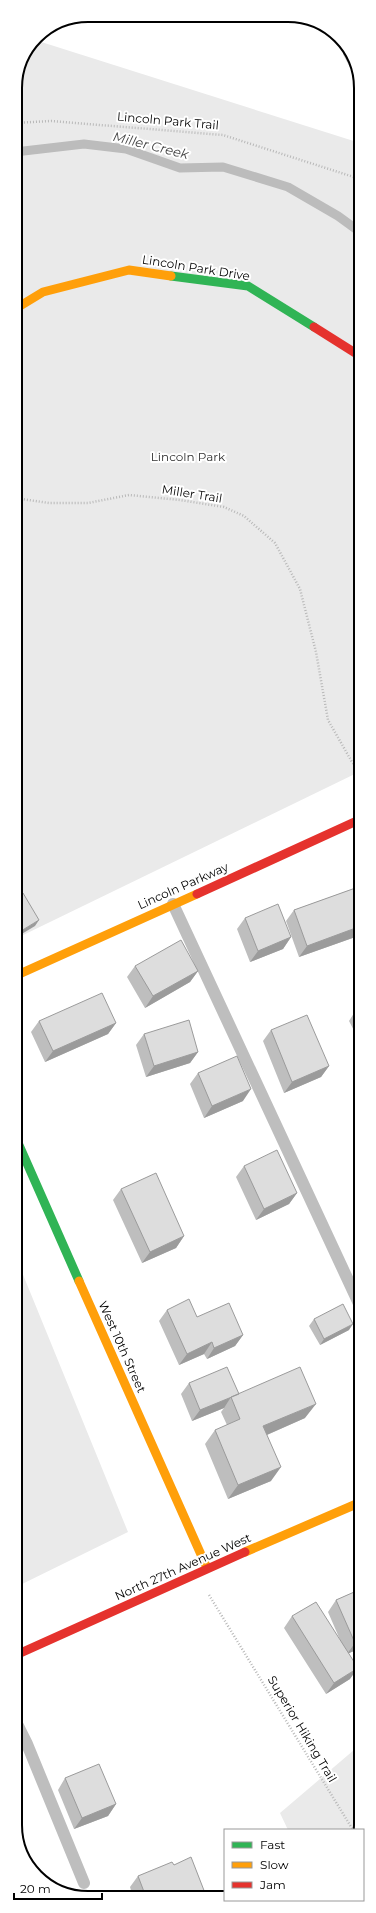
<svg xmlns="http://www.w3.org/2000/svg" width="376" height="1913" viewBox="0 0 376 1913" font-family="Montserrat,sans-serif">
  <rect width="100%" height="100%" fill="#fff"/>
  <!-- green -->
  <path fill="#eaeaea" d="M35,40L360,143L361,771L15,939V84Z
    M15,1255L128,1532L16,1587Z
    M361,1744L360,1830H288L280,1813Z"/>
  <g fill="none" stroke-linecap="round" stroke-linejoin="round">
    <!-- stream -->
    <path stroke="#bcbcbc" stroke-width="9" d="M15,152L84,144L126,149L180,168L223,167L288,187L338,216L360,232"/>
    <!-- path -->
    <path stroke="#b8b8b8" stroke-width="2.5" stroke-dasharray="1 2" stroke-linecap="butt" d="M15,123L51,121L223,135L360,179
      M15,498L49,503H88L129,495L180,500L224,507L244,516L275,543L300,589L316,652L328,720L352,762L361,772
      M209,1595L353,1830"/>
    <!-- lane -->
    <path stroke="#bebebe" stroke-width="12" d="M173,904L361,1308
      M16,1722L27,1744L84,1883"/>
    <!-- fast -->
    <path stroke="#30b455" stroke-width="9" d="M171,276L248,286L314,327
      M15,1136L79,1281"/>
    <!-- slow -->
    <path stroke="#ff9f0a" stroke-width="9" d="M15,309L43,292L129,270L171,276
      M15,976L197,894
      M79,1281L207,1568
      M245,1552L361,1502"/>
    <!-- jam -->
    <path stroke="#e5322d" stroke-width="9" d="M314,327L360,356
      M197,894L361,819
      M16,1655L245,1552"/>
  </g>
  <!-- wall -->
  <path fill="#bebebe" d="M347,49L360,79V82L358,83L343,54Z
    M361,886V935L299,957L286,921L294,910Z
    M245,918L291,937L283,949L250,962L237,929Z
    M135,966L198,971L190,982L145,1008L127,977Z
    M361,1008V1044L349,1021L356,1010Z
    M39,1021L116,1023L108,1034L45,1062L31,1032Z
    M271,1030L329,1066L321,1077L284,1093L263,1041Z
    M144,1034L198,1052L190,1063L146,1077L136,1045Z
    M198,1073L243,1101L204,1118L190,1084Z
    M244,1166L297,1193L289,1204L256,1220L236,1177Z
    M121,1189L184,1236L176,1248L142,1263L113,1200Z
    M167,1310L197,1317L243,1335L235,1346L207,1359L204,1354L179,1365L159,1321Z
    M314,1319L349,1330L320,1345L309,1326Z
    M189,1383L239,1394L305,1418L267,1435L271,1481L228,1499L205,1444L215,1430L227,1425L221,1412L224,1408L192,1421L181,1394Z
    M361,1589V1648L349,1653L350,1679L326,1694L284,1628L292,1616L341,1642L328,1612L336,1600Z
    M65,1778L116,1804L108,1816L74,1829L58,1790Z
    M174,1865L205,1893L203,1897H133L130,1887L138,1876Z"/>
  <!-- shaded-wall -->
  <path fill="#9b9b9b" d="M39,920L35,926L15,938L16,934Z
    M361,926V935L299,957L307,946Z
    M291,937L283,949L250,962L258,951Z
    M198,971L190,982L145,1008L153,996Z
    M116,1023L108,1034L45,1062L53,1051Z
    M198,1052L190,1063L146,1077L154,1066Z
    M329,1066L321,1077L284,1093L292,1082Z
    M251,1089L243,1101L204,1118L212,1106Z
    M297,1193L289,1204L256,1220L264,1209Z
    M184,1236L176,1248L142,1263L150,1252Z
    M353,1324L349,1330L320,1345L324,1339Z
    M243,1335L235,1346L207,1359L214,1348Z
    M212,1342L204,1354L179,1365L187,1354Z
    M239,1394L231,1397L224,1408L192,1421L200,1410Z
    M316,1404L305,1418L253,1441L263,1426Z
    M281,1467L271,1481L228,1499L238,1485Z
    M361,1640V1648L347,1654L355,1643Z
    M358,1668L350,1679L326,1694L334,1683Z
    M116,1804L108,1816L74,1829L82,1818Z
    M205,1893L203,1897H196Z"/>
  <!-- building -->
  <path fill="#ddd" stroke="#9b9b9b" d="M361,886V926L307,946L294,910Z
    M23,893L39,920L16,934L15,933V897Z
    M278,904L291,937L258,951L245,918Z
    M181,940L198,971L153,996L135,966Z
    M102,993L116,1023L53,1051L39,1021Z
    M361,1008V1018L356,1010Z
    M307,1015L329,1066L292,1082L271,1030Z
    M189,1020L198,1052L154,1066L144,1034Z
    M237,1056L251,1089L212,1106L198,1073Z
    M277,1150L297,1193L264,1209L244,1166Z
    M156,1173L184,1236L150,1252L121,1189Z
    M189,1299L197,1317L229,1303L243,1335L214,1348L212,1342L187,1354L167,1310Z
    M343,1304L353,1324L324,1339L314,1319Z
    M227,1367L239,1394L200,1410L189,1383Z
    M300,1367L316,1404L263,1426L281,1467L238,1485L215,1430L240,1419L231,1397Z
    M361,1589V1640L355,1643L336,1600Z
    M316,1602L358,1668L334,1683L292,1616Z
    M99,1764L116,1804L82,1818L65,1778Z
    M191,1857L205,1893L196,1897H146L138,1876L172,1862L174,1865Z"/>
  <g text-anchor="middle" stroke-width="4" stroke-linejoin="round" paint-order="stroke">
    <!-- street labels -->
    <g font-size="12" fill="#000" stroke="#fff">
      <text transform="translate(168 121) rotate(5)" y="4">Lincoln Park Trail</text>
      <text transform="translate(196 268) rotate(9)" y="4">Lincoln Park Drive</text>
      <text transform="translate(192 494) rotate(9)" y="4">Miller Trail</text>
      <text transform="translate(183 886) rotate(-24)" y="4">Lincoln Parkway</text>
      <text transform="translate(122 1347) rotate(66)" y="4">West 10th Street</text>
      <text transform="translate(183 1567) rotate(-24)" y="4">North 27th Avenue West</text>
      <text transform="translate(302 1729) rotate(59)" y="4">Superior Hiking Trail</text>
    </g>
    <!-- park labels -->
    <g font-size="12" fill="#303030" stroke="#fff">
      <text x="188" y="461">Lincoln Park</text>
    </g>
    <!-- water labels -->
    <g font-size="13" font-style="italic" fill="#414141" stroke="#fff">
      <text transform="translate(151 145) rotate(14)" y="5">Miller Creek</text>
    </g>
  </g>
  <!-- crop -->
  <path d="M0 0H376V1913H0ZM88 22H288A66 66 0 0 1 354 88V1825A66 66 0 0 1 288 1891H88A66 66 0 0 1 22 1825V88A66 66 0 0 1 88 22Z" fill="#fff" fill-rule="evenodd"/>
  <path fill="none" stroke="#000" stroke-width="2" d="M88 22H288A66 66 0 0 1 354 88V1825A66 66 0 0 1 288 1891H88A66 66 0 0 1 22 1825V88A66 66 0 0 1 88 22Z"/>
  <!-- legend -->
  <rect x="224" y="1829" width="140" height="72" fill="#ffffff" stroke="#999999"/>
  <rect x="232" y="1842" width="20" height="6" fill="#30b455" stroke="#999999"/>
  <text x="260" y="1849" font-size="12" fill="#000000">Fast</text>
  <rect x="232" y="1862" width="20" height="6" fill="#ff9f0a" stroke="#999999"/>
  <text x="260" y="1869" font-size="12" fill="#000000">Slow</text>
  <rect x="232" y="1882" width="20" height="6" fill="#e5322d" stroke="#999999"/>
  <text x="260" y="1889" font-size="12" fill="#000000">Jam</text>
  <!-- scale -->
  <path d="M14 1893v6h88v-6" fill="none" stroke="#000000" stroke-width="2"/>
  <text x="20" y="1893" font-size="12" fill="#000000" stroke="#ffffff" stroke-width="3" paint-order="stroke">20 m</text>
</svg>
